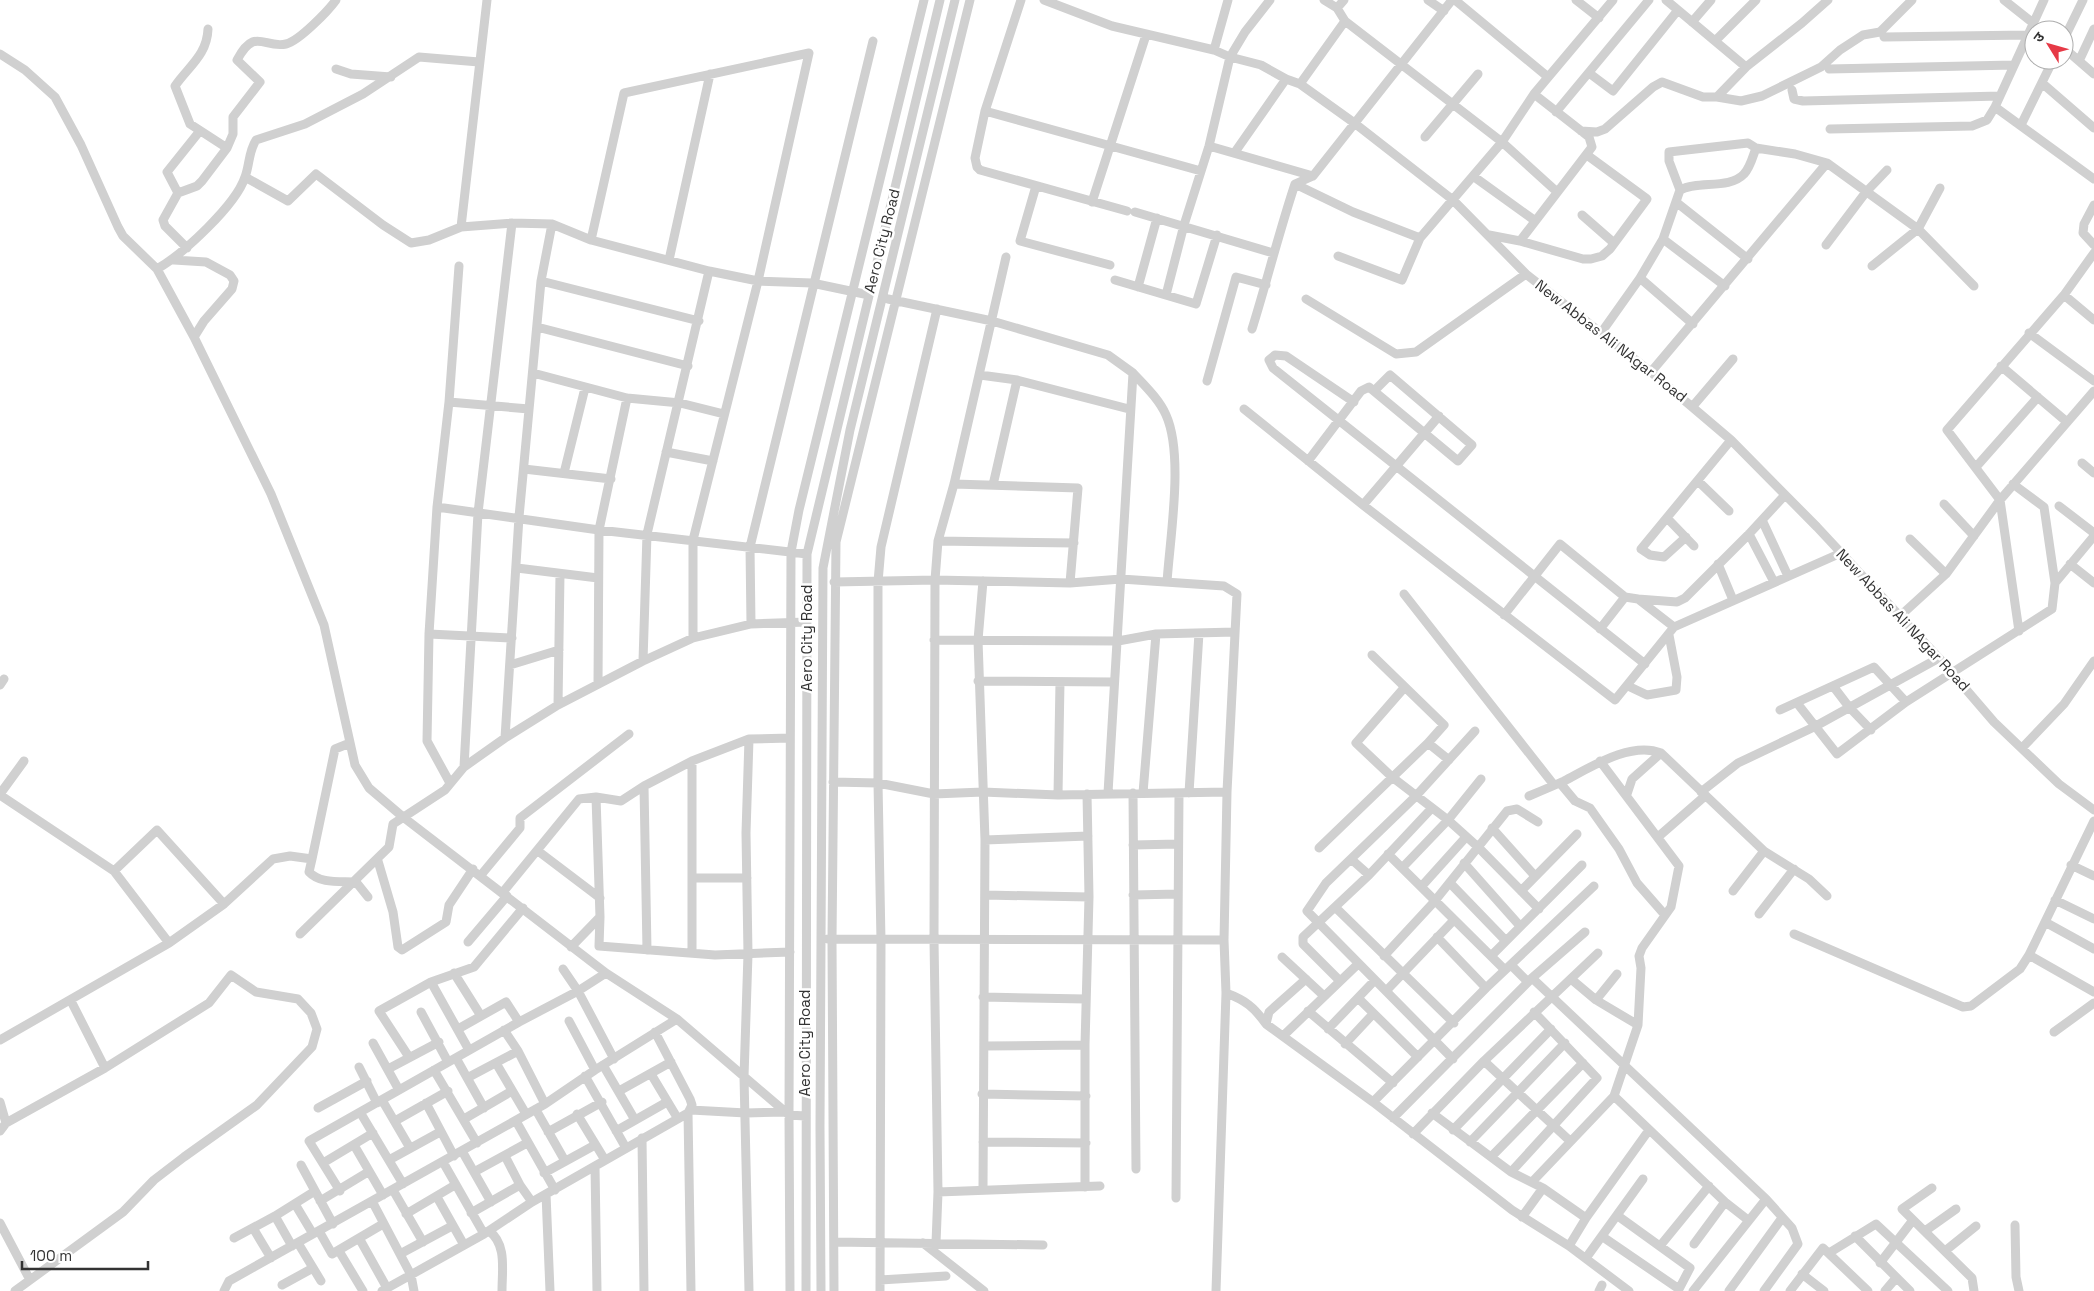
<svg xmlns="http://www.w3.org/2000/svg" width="2094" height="1291" viewBox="0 0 2094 1291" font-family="'Space Grotesk','Noto Sans Devanagari',sans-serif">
  <rect width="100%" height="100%" fill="#fff"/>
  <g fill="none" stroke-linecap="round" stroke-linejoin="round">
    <!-- minor -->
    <path stroke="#d0d0d0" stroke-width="9" d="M1021,0L985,111L975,158L977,167L980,170L1127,211
      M1044,0L1112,26L1214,50L1230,57L1261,65L1286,79L1300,84L1353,122L1453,200L1526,274L1651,372L1731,440L1817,527L1939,658L1994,722L2059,784L2094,810
      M1324,0L1337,8L1345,21L1502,142L1556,191
      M1428,0L1444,11
      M1455,0L1548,77
      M1576,0L1599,18
      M1666,0L1746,67
      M2004,0L2033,23
      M1337,8L1344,0
      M1692,22L1711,0
      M208,29C207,55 189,66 175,86L190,124L227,148
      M1884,37L2028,35
      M2064,39L2083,0
      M1715,41L1756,0
      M2064,48L2094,74
      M1214,50L1228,0
      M0,54L25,70L55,97L81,145L118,227L123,236L157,269L194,337L271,494L324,625L355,765L369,788L403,817L606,973L677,1019L789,1115L805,1116
      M2079,61L2094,29
      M336,69L351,74L391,77
      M1829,69L2014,65
      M1589,73L1613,91L1678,10
      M2042,83L2094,128
      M1300,84L1345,21
      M1792,90L1794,99L1803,101L2000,96
      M1717,97L1741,101L1762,96L1821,67L1840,50L1863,35L1880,32L1912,0
      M1995,107L2094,179
      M985,111L1201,171
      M1556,112L1649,0
      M2021,125L2053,60
      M1830,129L1972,126L1987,120L1995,107L2044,0
      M1581,131L1597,132L1605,129L1653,87L1662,82L1703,97H1717L1746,67L1802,23L1828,0
      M1425,137L1478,74
      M1209,146L1313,176
      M1235,152L1286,79
      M1473,176L1534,220
      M245,177L288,201L316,174L383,225L411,243L429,240L461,227L512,223L552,224L591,240L709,271L758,281L812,283L869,295
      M1295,184L1353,212L1420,238L1502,142L1534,94L1613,0
      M1036,186L1020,241L1110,265
      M1680,190C1698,180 1729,190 1744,174C1750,168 1753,156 1756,148
      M178,193L197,186L202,181L227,148L233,134V117L260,82L237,60C255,26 264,49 286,44C299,41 328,11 336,0
      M1092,202L1146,35
      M1676,202L1748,259
      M2094,205L2084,224L2083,233L2094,245
      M1135,212L1273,253
      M1582,215L1614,243
      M461,227L487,0
      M1489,235L1520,241L1583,259H1591L1602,256L1610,249L1647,199L1587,155
      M1663,239L1725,286
      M591,240L624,93L809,53L758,281L693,540V638
      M1520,241L1592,147L1589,137L1534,94
      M1826,245L1866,192L1887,170
      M187,248L165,226L163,220L178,193L167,172L199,132
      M1338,256L1402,280L1420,238
      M174,260L206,262L230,275L234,281L232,289L204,321L194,337
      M669,260L710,74
      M1872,266L1918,229L1940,188
      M157,269C183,254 236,205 245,177C250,164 248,153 256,140L305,124L363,94L419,57L479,62
      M1640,278L1693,324
      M1115,280L1196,304L1217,235
      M541,281L699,321
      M1138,287L1157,218
      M1166,295L1184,225L1209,146L1230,57L1245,32L1270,0
      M2064,295L2094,320
      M888,299L992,321L1108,355L1133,373L1108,793
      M1306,299L1396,354L1416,352L1526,274
      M537,327L688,366
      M1252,329C1267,281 1279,232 1295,184L1313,176L1452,0
      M1601,333L1640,278L1663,239L1680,190L1669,161V152L1748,143L1756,148L1795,154L1827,163L1918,229L1974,286
      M2029,333L2094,381
      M2001,366L2067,422
      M1651,372L1827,163
      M533,373L627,398L680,403L724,414
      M1133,373C1145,386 1159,399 1166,415C1184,455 1170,537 1167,582
      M980,375L1017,380L1129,409
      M1207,381L1236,277L1266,285
      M449,402L529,409
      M1354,402L1286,356L1275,355L1269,360L1273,368L1645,664
      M1693,406L1733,359
      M1244,409L1363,505L1615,700L1674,627
      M666,452L713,461
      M1308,461L1361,391L1369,387L1458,461L1472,445L1390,375L1374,391
      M2082,463L2094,473
      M1976,467L2038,397
      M524,469L611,479
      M564,473L585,388
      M1698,481L1729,511
      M954,484L1078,488L1070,583
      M993,485L1017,380
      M1944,504L1974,536
      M1363,505L1439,416
      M2059,506L2094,533
      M437,507L599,530L807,554
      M1667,518L1694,546
      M1762,520L1788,576
      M1749,534L1774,582
      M1686,537L1664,557L1650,555L1641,549L1731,440
      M1910,539L1946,574
      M938,541L1074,543
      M1718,564L1733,600
      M2070,564L2094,583
      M517,568L598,578
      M983,581L978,640L985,840L983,1189
      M834,582L935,580L1070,583L1121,579L1224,586L1237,594L1227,792L1224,940L1226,993L1216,1291
      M2055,583L2094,536
      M1404,594L1554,785
      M1638,599L1677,602L1685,598L1749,534L1785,495
      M1504,615L1560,544L1625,597L1638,599L1674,627L1841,553
      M1899,617L1946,574L2000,500L2094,391
      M751,624L750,547L873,41
      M1600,629L1625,597
      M2019,631L2000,500L1947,430L2064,295L2094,253
      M429,634L512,638
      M934,640L1118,641L1156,634L1235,632
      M643,661L647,534L709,271
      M510,665L559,650
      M978,681L1113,682
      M598,684L599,530L627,398
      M0,685L4,679
      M1628,686L1647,695L1676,690L1677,677L1669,635
      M1833,686L1849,707L1871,730
      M1404,688L1356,743L1392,777L1448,820L1478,847L1539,909
      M1797,703L1837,754L1906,702L2052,609L2055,583L2044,507L2013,484
      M558,705L560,574
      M1780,710L1874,667L1906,702
      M505,738L519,517L541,281L552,224
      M749,739L746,833L748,954L744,1077L749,1291
      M1428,743L1449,760
      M2022,748L2064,704L2094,661
      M692,761V953
      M464,767L478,513L512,223
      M833,782L878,783L934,794L983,792L1058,795L1227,792
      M450,783L427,741L429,634L437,507L449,402L459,266
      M1560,783L1575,801L1590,808L1619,849L1637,883L1665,915
      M644,786L647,950
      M1701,792L1738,763L1814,727L1939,658
      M1133,793L1136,1169
      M1143,793L1156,634
      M1189,793L1199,633
      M0,794L24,761
      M1627,794L1632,779L1661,753
      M0,795L114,871L169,943
      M1058,795L1060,682
      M1529,796C1541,791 1553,786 1564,781C1591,767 1631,741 1661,753L1764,851L1809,879L1827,896
      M596,797L600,917L599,946L715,955L790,952
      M1492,828L1535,876
      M1658,837L1705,796
      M985,840L1088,836
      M1133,845L1178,844
      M1319,848L1428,743L1444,725L1372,655
      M538,851L600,898
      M1388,854L1505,970
      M312,859L335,749L350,743
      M1351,859L1369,875
      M378,861L393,912L398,947L402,950L446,922L449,905L473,869
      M1464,863L1520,926
      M2071,865L2094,876
      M1402,868L1448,820L1481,779
      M114,871L157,830L224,904
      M481,875L520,828V818L629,734
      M692,878H747
      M1450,883L1506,941
      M1421,887L1466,837
      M1521,891L1577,834
      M1733,891L1764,851
      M503,892L579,799L596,797L621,801L644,786L692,761L749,739L790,738
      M985,895L1089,897
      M1133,895L1178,894
      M2055,900L2094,919
      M1336,908L1454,1023
      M1759,914L1794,869
      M2045,922L2094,949
      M300,934L389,847L393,824L445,790L464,767L505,738L558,705L643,661L693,638L751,624L807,622
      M1794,934L1963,1007L1971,1006L2020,969L2029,955L2094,821
      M1437,937L1486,988
      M828,939L1224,940
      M468,942L507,896
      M571,947L600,917
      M2029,955L2094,992
      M1384,956L1434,902L1507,811L1517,809L1538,822
      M1491,956L1582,865
      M1282,957L1324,996
      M1511,965L1528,982
      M563,969L578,991L614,1059
      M454,973L481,1016
      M1532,978L1766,1199L1792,1228L1798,1244L1764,1291
      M1571,979L1596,1000L1638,1025
      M1340,981L1303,944V937L1369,875L1431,809
      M431,982L469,1050
      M1386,991L1453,921
      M1226,993C1245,1000 1254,1007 1266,1024L1373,1102L1512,1210L1569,1246L1629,1291
      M983,997L1086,999
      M1358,998L1418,1057
      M1596,1000L1617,974
      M71,1001L105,1068
      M1308,1011L1393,1083
      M421,1012L448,1062
      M569,1021L595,1070
      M1266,1024L1269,1012L1306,979
      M458,1029L506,1002L519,1022
      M1328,1029L1375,980
      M504,1030L518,1051L545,1104
      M2054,1032L2094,1003
      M1283,1036L1358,964
      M0,1040L169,943L224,904L273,859L290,856L312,859L309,872C320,884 340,881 356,882L368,897
      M373,1043L399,1090
      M1345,1044L1373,1014
      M984,1046L1085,1045
      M409,1057L379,1011L431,982L474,967L523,908
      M456,1058L484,1108
      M1453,1059L1307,911L1326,883L1415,797L1475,731
      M1484,1061L1570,1141
      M496,1063L526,1114
      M603,1065L635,1120
      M359,1067L377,1103
      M388,1069L439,1042
      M434,1070L477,1143
      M651,1074L678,1119
      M585,1076L626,1148
      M467,1078L518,1051
      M619,1091L671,1062
      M982,1094L1086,1096
      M1614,1096L1725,1202L1748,1220
      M382,1100L410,1148
      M0,1102L6,1123
      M1373,1102L1486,988L1594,886
      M426,1103L454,1156
      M318,1108L367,1081
      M536,1110L565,1161
      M691,1110L746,1113L786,1112
      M360,1112L403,1184
      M688,1113L691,1291
      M1432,1113L1511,1172L1543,1188L1586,1218
      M577,1114L605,1160
      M1393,1118L1532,978L1585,932
      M464,1119L512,1091
      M395,1121L448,1091
      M516,1121L555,1190
      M1453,1130L1551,1029
      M0,1131L6,1123L105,1068L209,1003L231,975L256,992L298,999L311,1013L317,1029L312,1047L257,1105L184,1157L154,1180L123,1212L15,1291
      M616,1131L667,1102
      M548,1132L602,1102
      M1413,1134L1484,1061L1598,953
      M642,1138L644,1291
      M983,1142L1086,1143
      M1470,1142L1565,1043
      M354,1145L383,1195
      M462,1151L491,1202
      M505,1156L520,1185L532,1202
      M1491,1157L1583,1063
      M389,1160L440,1132
      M443,1162L484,1234
      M323,1163L373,1133
      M301,1165L333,1224
      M595,1166L597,1291
      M474,1172L527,1143
      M1511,1172L1597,1078L1534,1012
      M544,1173L595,1145
      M1532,1182L1614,1096L1638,1025L1641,968L1639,956L1642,948L1671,907L1679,866L1600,761
      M1085,1187V1045L1089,897L1087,794
      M1932,1188L1902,1209L1972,1278L1974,1291
      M393,1190L423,1242
      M340,1191L309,1141L519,1022L578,991L606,973
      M938,1192L1100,1186
      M546,1194L550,1291
      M437,1197L464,1245
      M1176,1198L1179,793
      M320,1201L368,1172
      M372,1201L411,1275L414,1291
      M295,1204L313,1234
      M471,1213L520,1185
      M406,1214L455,1185
      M275,1216L292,1246
      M1618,1216L1690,1268L1678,1291
      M1522,1217L1543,1188
      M0,1223L30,1280
      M2015,1225L2016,1277L2019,1291
      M253,1228L271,1258
      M319,1231L332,1254L383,1224
      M489,1231C507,1244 502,1270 502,1291
      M1925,1231L1956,1209
      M1855,1236L1910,1291
      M1603,1237L1679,1289
      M234,1238L275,1216L315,1191
      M359,1238L387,1288
      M834,1242L1043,1245
      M298,1243L321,1281
      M923,1243L984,1291
      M936,1243L938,1192L934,940L935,580L938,541L954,484L1006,257
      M1694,1244L1725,1202
      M1569,1246L1586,1218L1649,1130
      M1660,1246L1709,1186
      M339,1251L363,1291
      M1945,1251L1976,1226
      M1829,1253L1876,1224L1948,1291
      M400,1254L452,1226
      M1586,1258L1643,1179
      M1880,1263L1913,1220
      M1802,1274L1824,1291
      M880,1280L946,1276
      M282,1285L313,1268
      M224,1291L229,1281L545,1104L595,1070L677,1019
      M382,1291L484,1234L532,1202L688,1113L692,1105L690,1099L655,1032
      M790,1291L789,1115L791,552L799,510L924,0
      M806,1291L807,554L940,0
      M821,1291L820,1127L823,568L850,430L955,0
      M834,1291L832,940L836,542L970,0
      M880,1291L881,941L878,783V582L881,547L937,309
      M1599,1291L1602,1285
      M1693,1291L1766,1199
      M1729,1291L1782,1218
      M1790,1291L1823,1248L1868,1291
      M1885,1291L1896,1278"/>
  </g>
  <g text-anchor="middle" stroke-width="5" stroke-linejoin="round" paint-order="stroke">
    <!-- street labels -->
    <g font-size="15" fill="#333" stroke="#fff">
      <text transform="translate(882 241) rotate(-76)" y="5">Aero City Road</text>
      <text transform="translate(1611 341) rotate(38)" y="5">New Abbas Ali NAgar Road</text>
      <text transform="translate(1903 620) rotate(47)" y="5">New Abbas Ali NAgar Road</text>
      <text transform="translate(807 638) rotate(-90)" y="5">Aero City Road</text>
      <text transform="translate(805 1043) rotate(-90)" y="5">Aero City Road</text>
    </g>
  </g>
  <!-- north arrow -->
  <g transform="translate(2049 45) rotate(307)"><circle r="24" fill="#ffffff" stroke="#adadad"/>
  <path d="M0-4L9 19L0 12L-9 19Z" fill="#e63946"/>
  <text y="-8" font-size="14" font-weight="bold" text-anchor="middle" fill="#333333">उ</text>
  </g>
  <!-- scale -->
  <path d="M22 1261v8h126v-8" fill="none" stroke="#333333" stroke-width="2.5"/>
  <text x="30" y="1261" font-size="15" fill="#333333" stroke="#ffffff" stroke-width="4" paint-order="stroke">100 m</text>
</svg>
